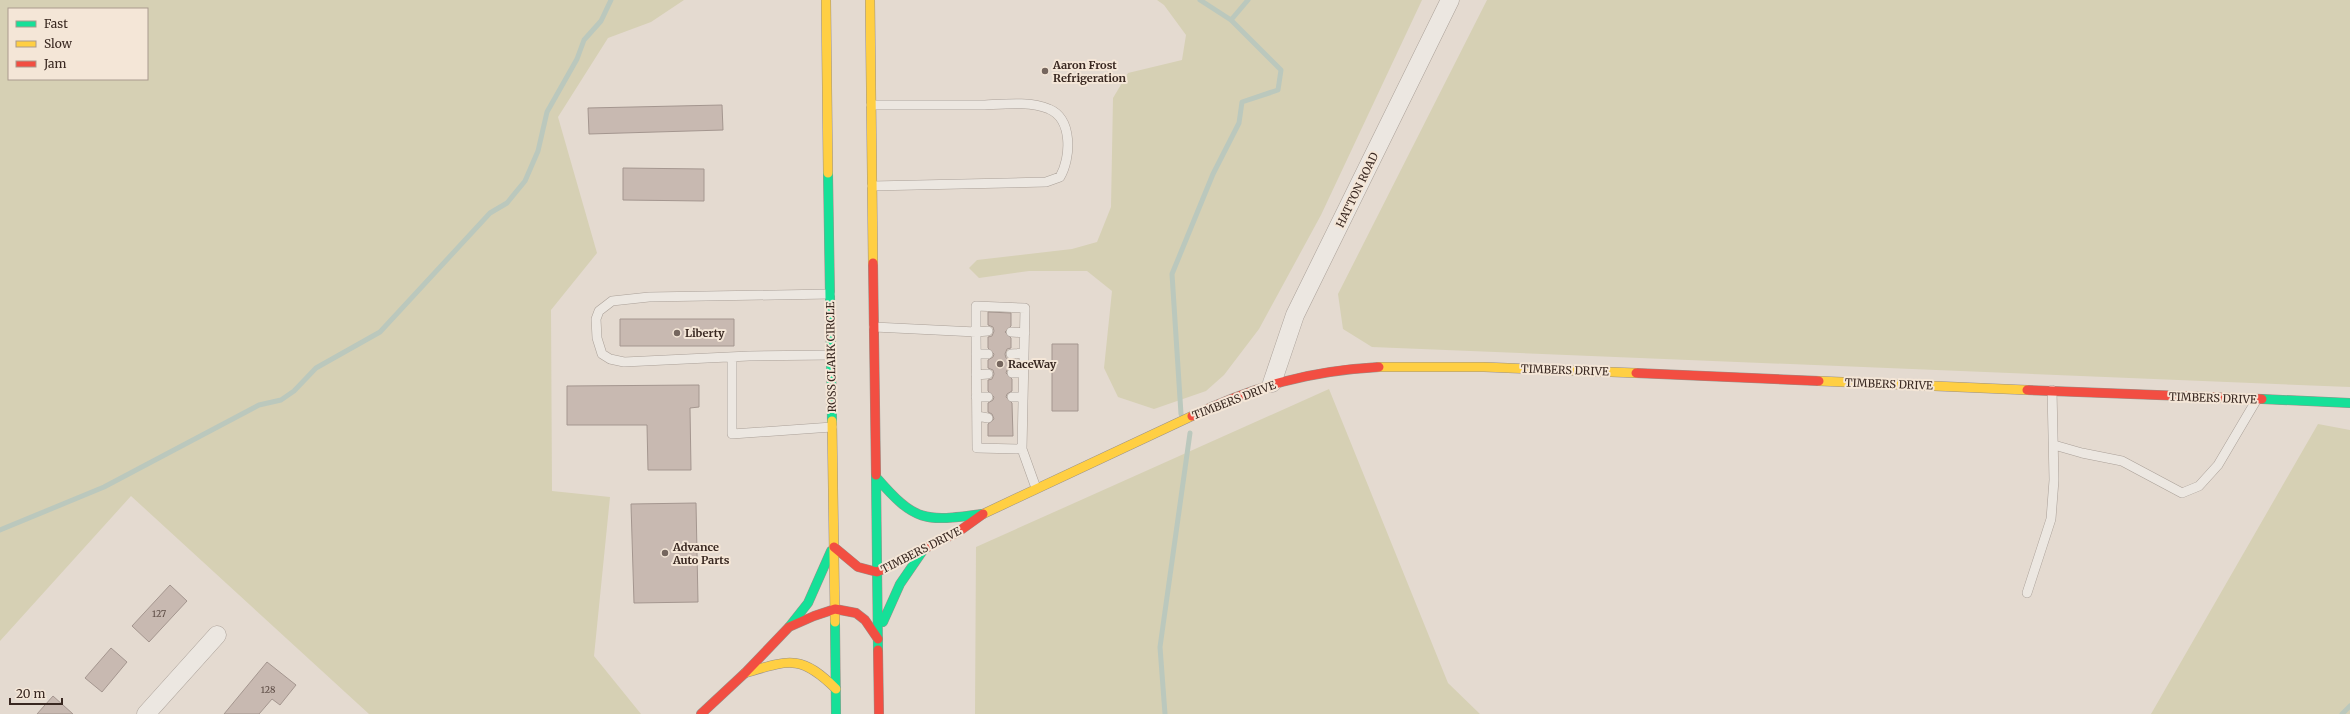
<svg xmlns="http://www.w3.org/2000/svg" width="2350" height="714" viewBox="0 0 2350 714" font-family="Merriweather,serif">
  <rect width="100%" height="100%" fill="#e4dad0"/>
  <!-- green -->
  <path fill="#d6d0b4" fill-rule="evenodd" d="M0,0H684L651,22L608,38L558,117L597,253L551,310L552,491L610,497L594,656L641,714H369L131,496L0,641ZM9,9H147V79H9Z
    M1157,0H1422L1321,215L1259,329L1224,375L1206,391L1154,409L1118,397L1104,368L1112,291L1087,271H1029L979,278L969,268L977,260L1072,249L1097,242L1111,207L1113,98L1128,73L1182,60L1186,35L1164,5Z
    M1487,0H2350V387L1372,347L1343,329L1338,294Z
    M1329,389L1448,683L1480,714H975L976,547Z
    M2318,424L2350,430V714H2151Z"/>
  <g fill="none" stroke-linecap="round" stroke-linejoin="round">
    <!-- stream -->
    <path stroke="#bbc8bd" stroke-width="5" d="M1231,20L1248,0
      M1181,414L1172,274L1213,174L1239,123L1242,102L1278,90L1281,70L1231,20L1200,0
      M0,530L104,487L259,405L281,400L294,391L316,368L380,332L490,213L507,203L525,181L538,151L547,112L577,59L584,40L601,21L611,0
      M1165,714L1160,647L1190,433
      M2342,714L2350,706"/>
  </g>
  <!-- building -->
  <path fill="#c8b9b1" stroke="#a4968f" d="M722,105L723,130L589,134L588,108Z
    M623,168L704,169V201L623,200Z
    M988,312L1011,313V326L1005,332L1011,338V348L1007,349L1005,354L1006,358L1011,360L1012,367L1007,370L1006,373L1012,379V391L1007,394L1006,397L1012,403L1013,436H988V424L994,419L992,414L988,412V403L993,400L994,397L988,391V380L992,379L994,374L993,370L988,368V360L993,357L994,354L988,348V337L992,336L994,331L993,327L988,325Z
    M620,319H734V346H620Z
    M1052,344H1078V411H1052Z
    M699,385V407L690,408L691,470H648L647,425H567V386Z
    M696,503L698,602L634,603L631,504Z
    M170,585L187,601L149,642L132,626Z
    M111,648L127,662L102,692L85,678Z
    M267,662L296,685L280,705L272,699L259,714H224Z
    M53,696L73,714H37Z"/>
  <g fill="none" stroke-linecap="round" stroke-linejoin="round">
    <!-- lane casing -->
    <g stroke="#aaa098" stroke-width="10">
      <path id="lane" d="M871,105C909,105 947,105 985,105C1004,104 1031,101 1049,109C1073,119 1071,158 1060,177L1046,182L872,186
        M830,294L649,297L612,301L599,311L596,319L597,338L602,354L610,359L624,362L749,356L831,355
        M874,327L976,332L977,448L1022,449L1036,488
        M988,331L976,332V306L1025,308L1022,449
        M1011,332L1025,333
        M976,354H988
        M1011,354L1024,353
        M732,357V434L832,427
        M1012,373H1023
        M976,375L988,374
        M976,397H988
        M1012,397H1023
        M977,416L988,418
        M2054,445L2082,453L2122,461L2182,493L2199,486L2218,465L2257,399
        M2027,593L2051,519L2054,480L2052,390"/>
    </g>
    <!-- street casing -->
    <g stroke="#aaa098" stroke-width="19">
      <path id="street" d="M1272,383L1295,315L1450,0
        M146,714L217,635"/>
    </g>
    <!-- fast casing -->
    <g stroke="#999088" stroke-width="10">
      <path id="fast" d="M828,173L832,421
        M2262,399L2350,403
        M876,475L878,650
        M876,477C915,522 924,522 982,514
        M835,622L836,714
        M883,622L900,584L924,549
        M789,627L808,603L831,551"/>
    </g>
    <!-- slow casing -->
    <g stroke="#999088" stroke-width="10">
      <path id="slow" d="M826,0L828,173
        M870,0L873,263
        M1379,367H1484L1636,373
        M1819,381L2027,390
        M832,421L835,622
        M983,514L1192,416
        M745,673C789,660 801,654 836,689"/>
    </g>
    <!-- jam casing -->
    <g stroke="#999088" stroke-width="10">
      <path id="jam" d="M873,263L876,475
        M1636,373L1819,381
        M2027,390L2262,399
        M1192,416C1256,386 1308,371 1379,367
        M834,547L858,567L877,572L958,532L983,514
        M878,650L879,714
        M701,714L745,673L789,627L814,616L835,609L856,613L865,620L878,639"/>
    </g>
    <!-- lane -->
    <use href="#lane" stroke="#ece7e1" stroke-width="9"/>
    <!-- street -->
    <use href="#street" stroke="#ece7e1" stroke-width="18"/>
    <!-- fast -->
    <use href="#fast" stroke="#16e098" stroke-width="9"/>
    <!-- slow -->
    <use href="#slow" stroke="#ffcf43" stroke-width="9"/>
    <!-- jam -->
    <use href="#jam" stroke="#f24e42" stroke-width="9"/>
  </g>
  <!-- markers -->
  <g fill="#75665e" stroke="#f4e6d7" stroke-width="1.5">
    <circle cx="1045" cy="71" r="4"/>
    <circle cx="677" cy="333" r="4"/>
    <circle cx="1000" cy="364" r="4"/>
    <circle cx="665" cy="553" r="4"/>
  </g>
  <g text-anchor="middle" stroke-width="4" stroke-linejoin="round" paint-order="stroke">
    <!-- number labels -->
    <g font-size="9" fill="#5d4c45">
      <text x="159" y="617">127</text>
      <text x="268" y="693">128</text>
    </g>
    <!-- poi labels -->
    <g font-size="11" font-weight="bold" fill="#392821" stroke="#f4e6d7" text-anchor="start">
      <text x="1053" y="69">Aaron Frost<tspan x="1053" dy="13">Refrigeration</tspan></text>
      <text x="685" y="337">Liberty</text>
      <text x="1008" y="368">RaceWay</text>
      <text x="673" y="551">Advance<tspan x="673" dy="13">Auto Parts</tspan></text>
    </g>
    <!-- street labels -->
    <g font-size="11" fill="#392821" stroke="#f4e6d7">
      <text transform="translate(1357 190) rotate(-64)" y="4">HATTON ROAD</text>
      <text transform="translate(831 357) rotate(-91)" y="4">ROSS CLARK CIRCLE</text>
      <text transform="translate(1565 370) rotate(2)" y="4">TIMBERS DRIVE</text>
      <text transform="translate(1889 384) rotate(2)" y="4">TIMBERS DRIVE</text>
      <text transform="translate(2213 398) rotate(2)" y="4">TIMBERS DRIVE</text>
      <text transform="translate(1234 400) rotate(-21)" y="4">TIMBERS DRIVE</text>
      <text transform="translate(921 550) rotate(-27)" y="4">TIMBERS DRIVE</text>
    </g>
  </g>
  <!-- legend -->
  <rect x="8" y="8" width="140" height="72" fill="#f4e6d7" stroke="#a99a8e"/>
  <rect x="16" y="21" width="20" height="6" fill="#16e098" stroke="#a99a8e"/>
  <text x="44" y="28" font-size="12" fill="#392821">Fast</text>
  <rect x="16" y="41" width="20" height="6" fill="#ffcf43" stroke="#a99a8e"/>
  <text x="44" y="48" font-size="12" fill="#392821">Slow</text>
  <rect x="16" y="61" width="20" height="6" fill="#f24e42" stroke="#a99a8e"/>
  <text x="44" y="68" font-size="12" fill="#392821">Jam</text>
  <!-- scale -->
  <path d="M10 698v6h52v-6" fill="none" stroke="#392821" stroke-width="2"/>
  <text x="16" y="698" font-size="12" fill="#392821" stroke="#f4e6d7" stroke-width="3" paint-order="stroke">20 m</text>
</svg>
